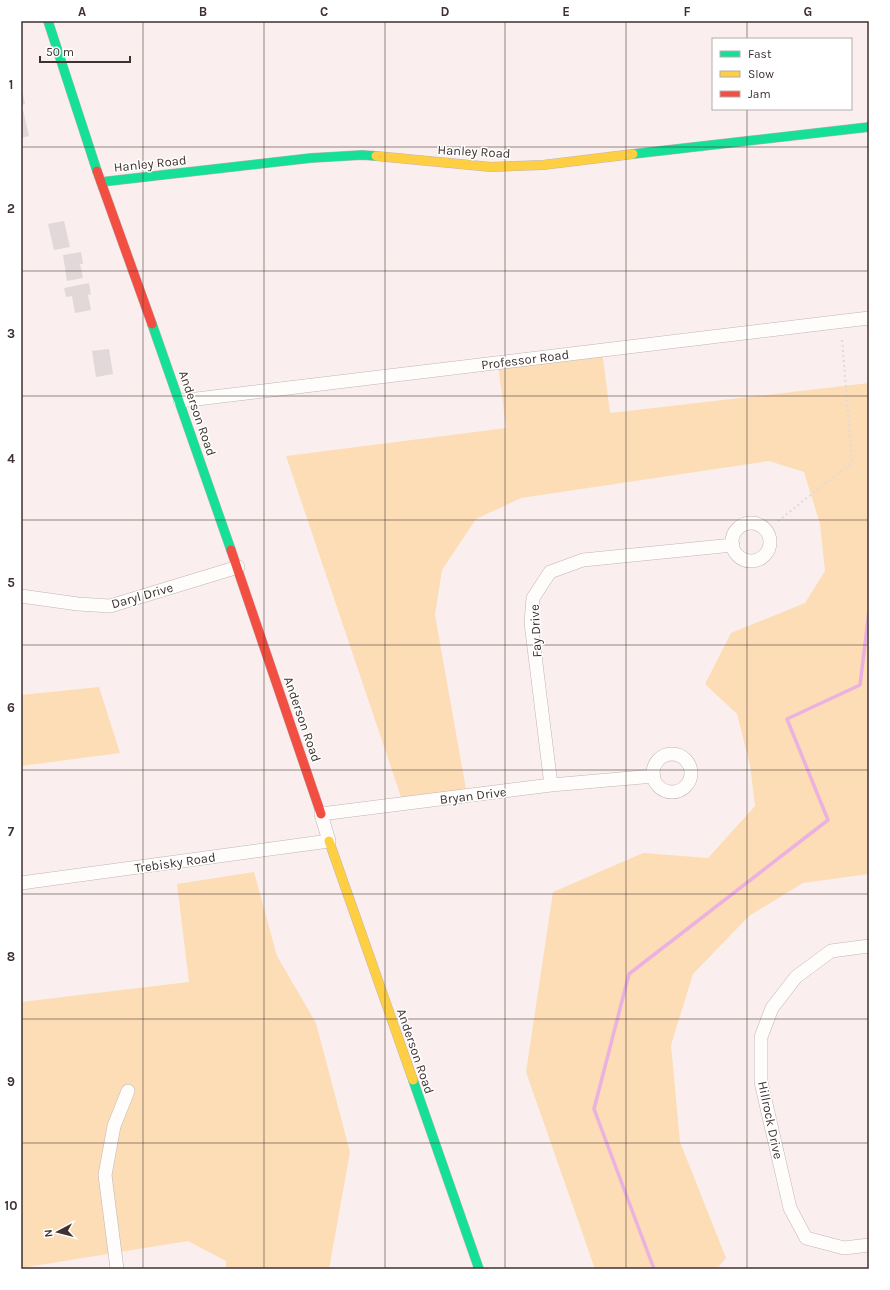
<svg xmlns="http://www.w3.org/2000/svg" width="890" height="1290" viewBox="0 0 890 1290" font-family="Karla,sans-serif">
  <rect width="100%" height="100%" fill="#faefee"/>
  <!-- green -->
  <path fill="#fcddb5" d="M602,350L610,413L869,383V874L803,883L749,916L693,974L671,1045L680,1142L726,1258L717,1269H595L526,1072L553,892L643,853L708,858L755,806L750,765L737,714L705,684L731,633L805,603L825,571L820,524L804,472L769,461L521,498L476,519L442,570L435,615L467,795L403,803L286,456L506,428L498,363Z
    M99,687L120,753L21,766V695Z
    M254,872L277,956L316,1023L350,1152L329,1269H226V1261L188,1241L21,1268V1002L189,982L177,884Z"/>
  <g fill="none" stroke-linecap="round" stroke-linejoin="round">
    <!-- stream -->
    <path stroke="#ebb1e0" stroke-width="3.5" d="M654,1269L594,1109L629,974L828,820L787,719L860,685L869,611"/>
  </g>
  <!-- building -->
  <path fill="#e2d8d9" d="M21,85L25,104L21,105Z
    M23,110L29,136L21,138V111Z
    M64,221L70,247L54,250L48,224Z
    M81,252L83,264H80L83,278L67,281L63,255Z
    M89,283L91,294L88,295L91,310L75,313L72,296L66,297L64,288Z
    M109,349L113,374L96,377L92,351Z"/>
  <g fill="none" stroke-linecap="round" stroke-linejoin="round">
    <!-- street casing -->
    <g stroke="#c0b5b4" stroke-width="14">
      <path id="street" d="M180,401L869,318
        M732 542a19 19 0 1 1 38 0a19 19 0 1 1-38 0Z
        M21,596L78,604L110,606L238,567
        M653 773a19 19 0 1 1 38 0a19 19 0 1 1-38 0Z
        M551,785L531,623L533,598L550,572L583,560L733,545
        M21,883L329,841L321,814L551,785L654,776
        M869,946L831,951L796,977L772,1008L761,1037V1082L790,1208L806,1238L844,1248L869,1245
        M117,1269L105,1175L114,1126L128,1091"/>
    </g>
    <!-- fast casing -->
    <g stroke="#c0b5b4" stroke-width="10">
      <path id="fast" d="M48,21L97,171
        M633,154L869,127
        M101,182L311,158L362,155L376,156
        M152,324L231,550
        M413,1080L479,1269"/>
    </g>
    <!-- slow casing -->
    <g stroke="#c0b5b4" stroke-width="10">
      <path id="slow" d="M376,156L491,167L543,165L633,154
        M329,841L413,1080"/>
    </g>
    <!-- jam casing -->
    <g stroke="#c0b5b4" stroke-width="10">
      <path id="jam" d="M97,171L152,324
        M231,550L321,814"/>
    </g>
    <!-- path -->
    <path stroke="#dfdbdb" stroke-width="2" stroke-dasharray="2 3" stroke-linecap="butt" d="M778,521L852,462L842,339"/>
    <!-- street -->
    <use href="#street" stroke="#fefdfc" stroke-width="13"/>
    <!-- fast -->
    <use href="#fast" stroke="#16e098" stroke-width="9"/>
    <!-- slow -->
    <use href="#slow" stroke="#ffcf43" stroke-width="9"/>
    <!-- jam -->
    <use href="#jam" stroke="#f24e42" stroke-width="9"/>
  </g>
  <!-- grid -->
  <path fill="none" stroke="#3e3130" stroke-width="1" stroke-opacity="0.55" d="M143,21V1269M264,21V1269M385,21V1269M505,21V1269M626,21V1269M747,21V39M747,109V1269M21,147H869M21,271H869M21,396H869M21,520H869M21,645H869M21,770H869M21,894H869M21,1019H869M21,1143H869"/>
  <g text-anchor="middle" stroke-width="3" stroke-linejoin="round" paint-order="stroke">
    <!-- street labels -->
    <g font-size="13" fill="#3e3130" stroke="#fff">
      <text transform="translate(474 151) rotate(3)" y="5">Hanley Road</text>
      <text transform="translate(150 163) rotate(-6)" y="5">Hanley Road</text>
      <text transform="translate(525 359) rotate(-7)" y="5">Professor Road</text>
      <text transform="translate(198 413) rotate(71)" y="5">Anderson Road</text>
      <text transform="translate(142 595) rotate(-16)" y="5">Daryl Drive</text>
      <text transform="translate(535 631) rotate(-93)" y="5">Fay Drive</text>
      <text transform="translate(303 719) rotate(71)" y="5">Anderson Road</text>
      <text transform="translate(473 795) rotate(-7)" y="5">Bryan Drive</text>
      <text transform="translate(175 862) rotate(-8)" y="5">Trebisky Road</text>
      <text transform="translate(416 1051) rotate(71)" y="5">Anderson Road</text>
      <text transform="translate(771 1120) rotate(78)" y="5">Hillrock Drive</text>
    </g>
  </g>
  <!-- border -->
  <rect width="890" height="1290" fill="none" stroke="#ffffff" stroke-width="44"/>
  <!-- legend -->
  <rect x="712" y="38" width="140" height="72" fill="#ffffff" stroke="#b2adac"/>
  <rect x="720" y="51" width="20" height="6" fill="#16e098" stroke="#b2adac"/>
  <text x="748" y="58" font-size="12" fill="#3e3130">Fast</text>
  <rect x="720" y="71" width="20" height="6" fill="#ffcf43" stroke="#b2adac"/>
  <text x="748" y="78" font-size="12" fill="#3e3130">Slow</text>
  <rect x="720" y="91" width="20" height="6" fill="#f24e42" stroke="#b2adac"/>
  <text x="748" y="98" font-size="12" fill="#3e3130">Jam</text>
  <!-- north arrow -->
  <g transform="translate(58 1232) rotate(263)" stroke="#ffffff" stroke-width="3" paint-order="stroke">
  <path d="M0-3L7 15L0 10L-7 15Z" fill="#3e3130"/>
  <text y="-6" font-size="11" font-weight="bold" text-anchor="middle" fill="#3e3130">N</text>
  </g>
  <!-- scale -->
  <path d="M40 56v6h90v-6" fill="none" stroke="#3e3130" stroke-width="2"/>
  <text x="46" y="56" font-size="12" fill="#3e3130" stroke="#ffffff" stroke-width="3" paint-order="stroke">50 m</text>
  <rect x="22" y="22" width="846" height="1246" fill="none" stroke="#3e3130" stroke-width="1.5"/>
  <g font-size="13" text-anchor="middle" font-weight="bold" fill="#3e3130">
    <text x="82" y="16">A</text>
    <text x="203" y="16">B</text>
    <text x="324" y="16">C</text>
    <text x="445" y="16">D</text>
    <text x="566" y="16">E</text>
    <text x="687" y="16">F</text>
    <text x="808" y="16">G</text>
    <text x="11" y="89">1</text>
    <text x="11" y="213">2</text>
    <text x="11" y="338">3</text>
    <text x="11" y="463">4</text>
    <text x="11" y="587">5</text>
    <text x="11" y="712">6</text>
    <text x="11" y="836">7</text>
    <text x="11" y="961">8</text>
    <text x="11" y="1086">9</text>
    <text x="11" y="1210">10</text>
  </g>
</svg>
